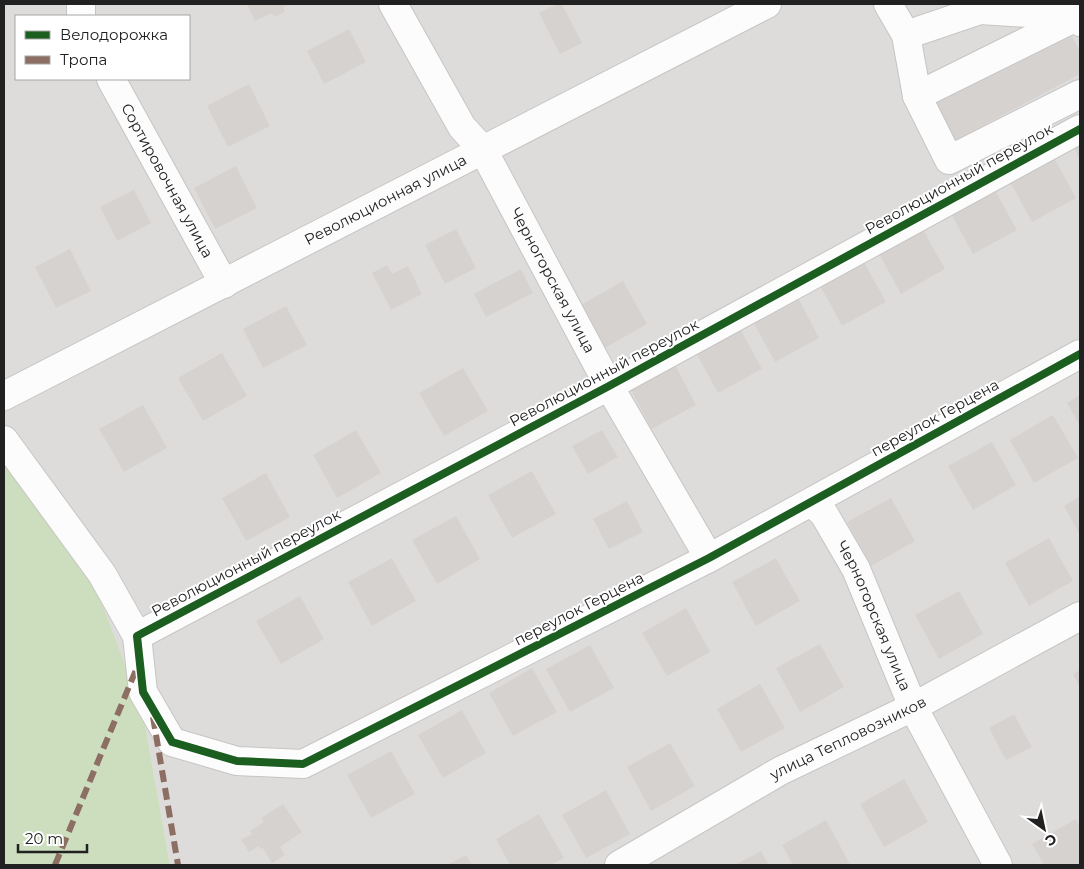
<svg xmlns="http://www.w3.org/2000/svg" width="1084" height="869" viewBox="0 0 1084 869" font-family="Montserrat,sans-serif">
  <rect width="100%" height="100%" fill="#efece9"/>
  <!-- residential -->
  <path fill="#dedcdb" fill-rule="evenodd" d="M4,4H1080V865H170L143,713L4,449ZM16,16H189V79H16Z"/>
  <!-- forest -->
  <path fill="#cddebe" d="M4,451L86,561L143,713L170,865H4Z"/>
  <!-- building -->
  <path fill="#d6d2d0" d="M247,4H290L283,7L285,12L274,17L272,13L255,21Z
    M557,4H562L582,43L560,54L539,13Z
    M349,29L366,62L324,84L307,51Z
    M1070,32L1080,51V74L954,141L935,104Z
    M249,84L270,126L228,147L207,106Z
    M1080,139V160L1072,144Z
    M1052,154L1076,198L1032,222L1008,178Z
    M236,166L257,208L215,229L194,188Z
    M993,187L1017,230L973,254L949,210Z
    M134,190L151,223L117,241L100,207Z
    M921,226L945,269L901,294L877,250Z
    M456,229L476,268L445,284L425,245Z
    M70,249L91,291L56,308L35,267Z
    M862,258L886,302L842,326L818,282Z
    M387,265L392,274L408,266L422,294L391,310L372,273Z
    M521,269L533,293L486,317L474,294Z
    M623,281L647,324L603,349L579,306Z
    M796,294L819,338L775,362L751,318Z
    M286,306L307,345L263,368L243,329Z
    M738,325L762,369L718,393L694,349Z
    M222,353L247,396L203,421L178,378Z
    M673,361L696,405L652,429L628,385Z
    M463,368L488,411L444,436L419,393Z
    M1080,395V426L1067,403Z
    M143,405L167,448L124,472L99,429Z
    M1053,415L1078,458L1034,483L1010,440Z
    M356,430L381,473L337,498L313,455Z
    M602,430L618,457L588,474L572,446Z
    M992,442L1016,485L973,510L948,466Z
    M532,471L556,514L512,538L488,495Z
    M266,473L290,517L246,541L222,498Z
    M1080,496V535L1064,506Z
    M891,498L915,541L871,566L847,522Z
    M627,501L643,532L609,549L593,519Z
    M456,516L480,559L437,584L412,540Z
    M1049,538L1073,581L1029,606L1005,563Z
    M392,558L416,601L372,626L348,582Z
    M776,558L800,601L756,626L732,582Z
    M959,591L983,634L939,659L915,615Z
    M300,596L324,639L281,664L256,621Z
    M686,608L710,652L667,676L642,633Z
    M820,644L844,687L800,712L776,668Z
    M590,645L614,688L570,712L546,669Z
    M532,668L557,712L513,736L489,693Z
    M1080,670V688L1073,674Z
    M760,684L785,728L741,752L717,709Z
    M462,710L486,753L443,778L418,735Z
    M1014,714L1032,747L1006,760L989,728Z
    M670,743L695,786L651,811L627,767Z
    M391,751L415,794L371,818L347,775Z
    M904,779L928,822L884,847L860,804Z
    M606,790L630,834L586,858L562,815Z
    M283,804L302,832L280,847L285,855L272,863L263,848L261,849L259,846L249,852L241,840L252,834L250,831L264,822L261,818Z
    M539,814L564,858L551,865H510L496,839Z
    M1076,819L1080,827V865H1044L1032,844Z
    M826,820L850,864L847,865H793L782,845Z
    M761,851L769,865H735Z
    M466,855L472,865H447Z"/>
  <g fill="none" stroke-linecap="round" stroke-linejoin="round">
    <!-- minor casing -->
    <g stroke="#c6c5c4" stroke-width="30">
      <g id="minor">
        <path d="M81,4V16"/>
        <path id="s1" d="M393,4L462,127L483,150L609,386L709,558"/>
        <path d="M888,4L906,35L917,96L949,160L1080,94"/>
        <path d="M906,35L980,10L1077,16"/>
        <path id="s2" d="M111,79L224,284"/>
        <path d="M917,96L1078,16L1080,22"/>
        <path id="s3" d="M4,396L767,4"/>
        <path d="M4,440L102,574L137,636L143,692L172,742L237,761L303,764L709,558L1080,354"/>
        <path id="s4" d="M812,503L824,514L856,569L913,707L998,865"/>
        <path d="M137,636L609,386L1080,129"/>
        <path id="s5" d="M619,865L780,771L913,707L1080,616"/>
      </g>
    </g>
    <!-- minor -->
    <use href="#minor" stroke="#fdfcfc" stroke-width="28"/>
    <!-- quiet -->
    <path stroke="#8d6e63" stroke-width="6" stroke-dasharray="12 6" stroke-linecap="butt" d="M153,717L178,865
      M55,865L138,665"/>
    <!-- cycleway casing -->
    <g stroke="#fff" stroke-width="11">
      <path id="cycleway" d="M1080,129L609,386L137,636L143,692L172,742L237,761L303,764L709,558L1080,354"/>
    </g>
    <!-- cycleway -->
    <use href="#cycleway" stroke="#1b5e20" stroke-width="8"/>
  </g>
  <g text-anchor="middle" stroke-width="4" stroke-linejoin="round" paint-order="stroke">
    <!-- street labels -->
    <g font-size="15" fill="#212121" stroke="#fff">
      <text transform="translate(959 179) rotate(-29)" y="5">Революционный переулок</text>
      <text dy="5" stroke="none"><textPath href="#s2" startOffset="116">Сортировочная улица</textPath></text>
      <text dy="5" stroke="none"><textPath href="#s3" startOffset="429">Революционная улица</textPath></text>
      <text dy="5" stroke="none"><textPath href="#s1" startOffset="320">Черногорская улица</textPath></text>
      <text transform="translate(604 373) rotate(-28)" y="5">Революционный переулок</text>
      <text transform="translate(935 418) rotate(-29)" y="5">переулок Герцена</text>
      <text transform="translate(246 563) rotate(-28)" y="5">Революционный переулок</text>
      <text transform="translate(579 609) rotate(-27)" y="5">переулок Герцена</text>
      <text dy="5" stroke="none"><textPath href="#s4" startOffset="130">Черногорская улица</textPath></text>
      <text dy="5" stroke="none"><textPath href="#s5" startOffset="262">улица Тепловозников</textPath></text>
    </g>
  </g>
  <!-- border -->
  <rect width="1084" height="869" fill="none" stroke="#212121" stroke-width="10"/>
  <!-- legend -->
  <rect x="15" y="15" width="175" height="65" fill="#ffffff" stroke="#a6a6a6"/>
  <rect x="25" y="31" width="25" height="8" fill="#1b5e20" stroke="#a6a6a6"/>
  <text x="60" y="40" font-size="15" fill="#212121">Велодорожка</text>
  <rect x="25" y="56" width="25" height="8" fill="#8d6e63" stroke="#a6a6a6"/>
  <text x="60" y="65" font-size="15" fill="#212121">Тропа</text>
  <!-- north arrow -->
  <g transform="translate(1044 829) rotate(147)" stroke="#ffffff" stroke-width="4" paint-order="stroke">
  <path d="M0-4L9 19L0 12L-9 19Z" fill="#212121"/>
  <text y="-8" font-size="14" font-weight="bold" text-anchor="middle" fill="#212121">С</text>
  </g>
  <!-- scale -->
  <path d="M18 844v8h69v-8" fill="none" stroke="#212121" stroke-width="2.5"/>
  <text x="25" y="844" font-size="15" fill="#212121" stroke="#ffffff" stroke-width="4" paint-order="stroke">20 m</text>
</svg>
